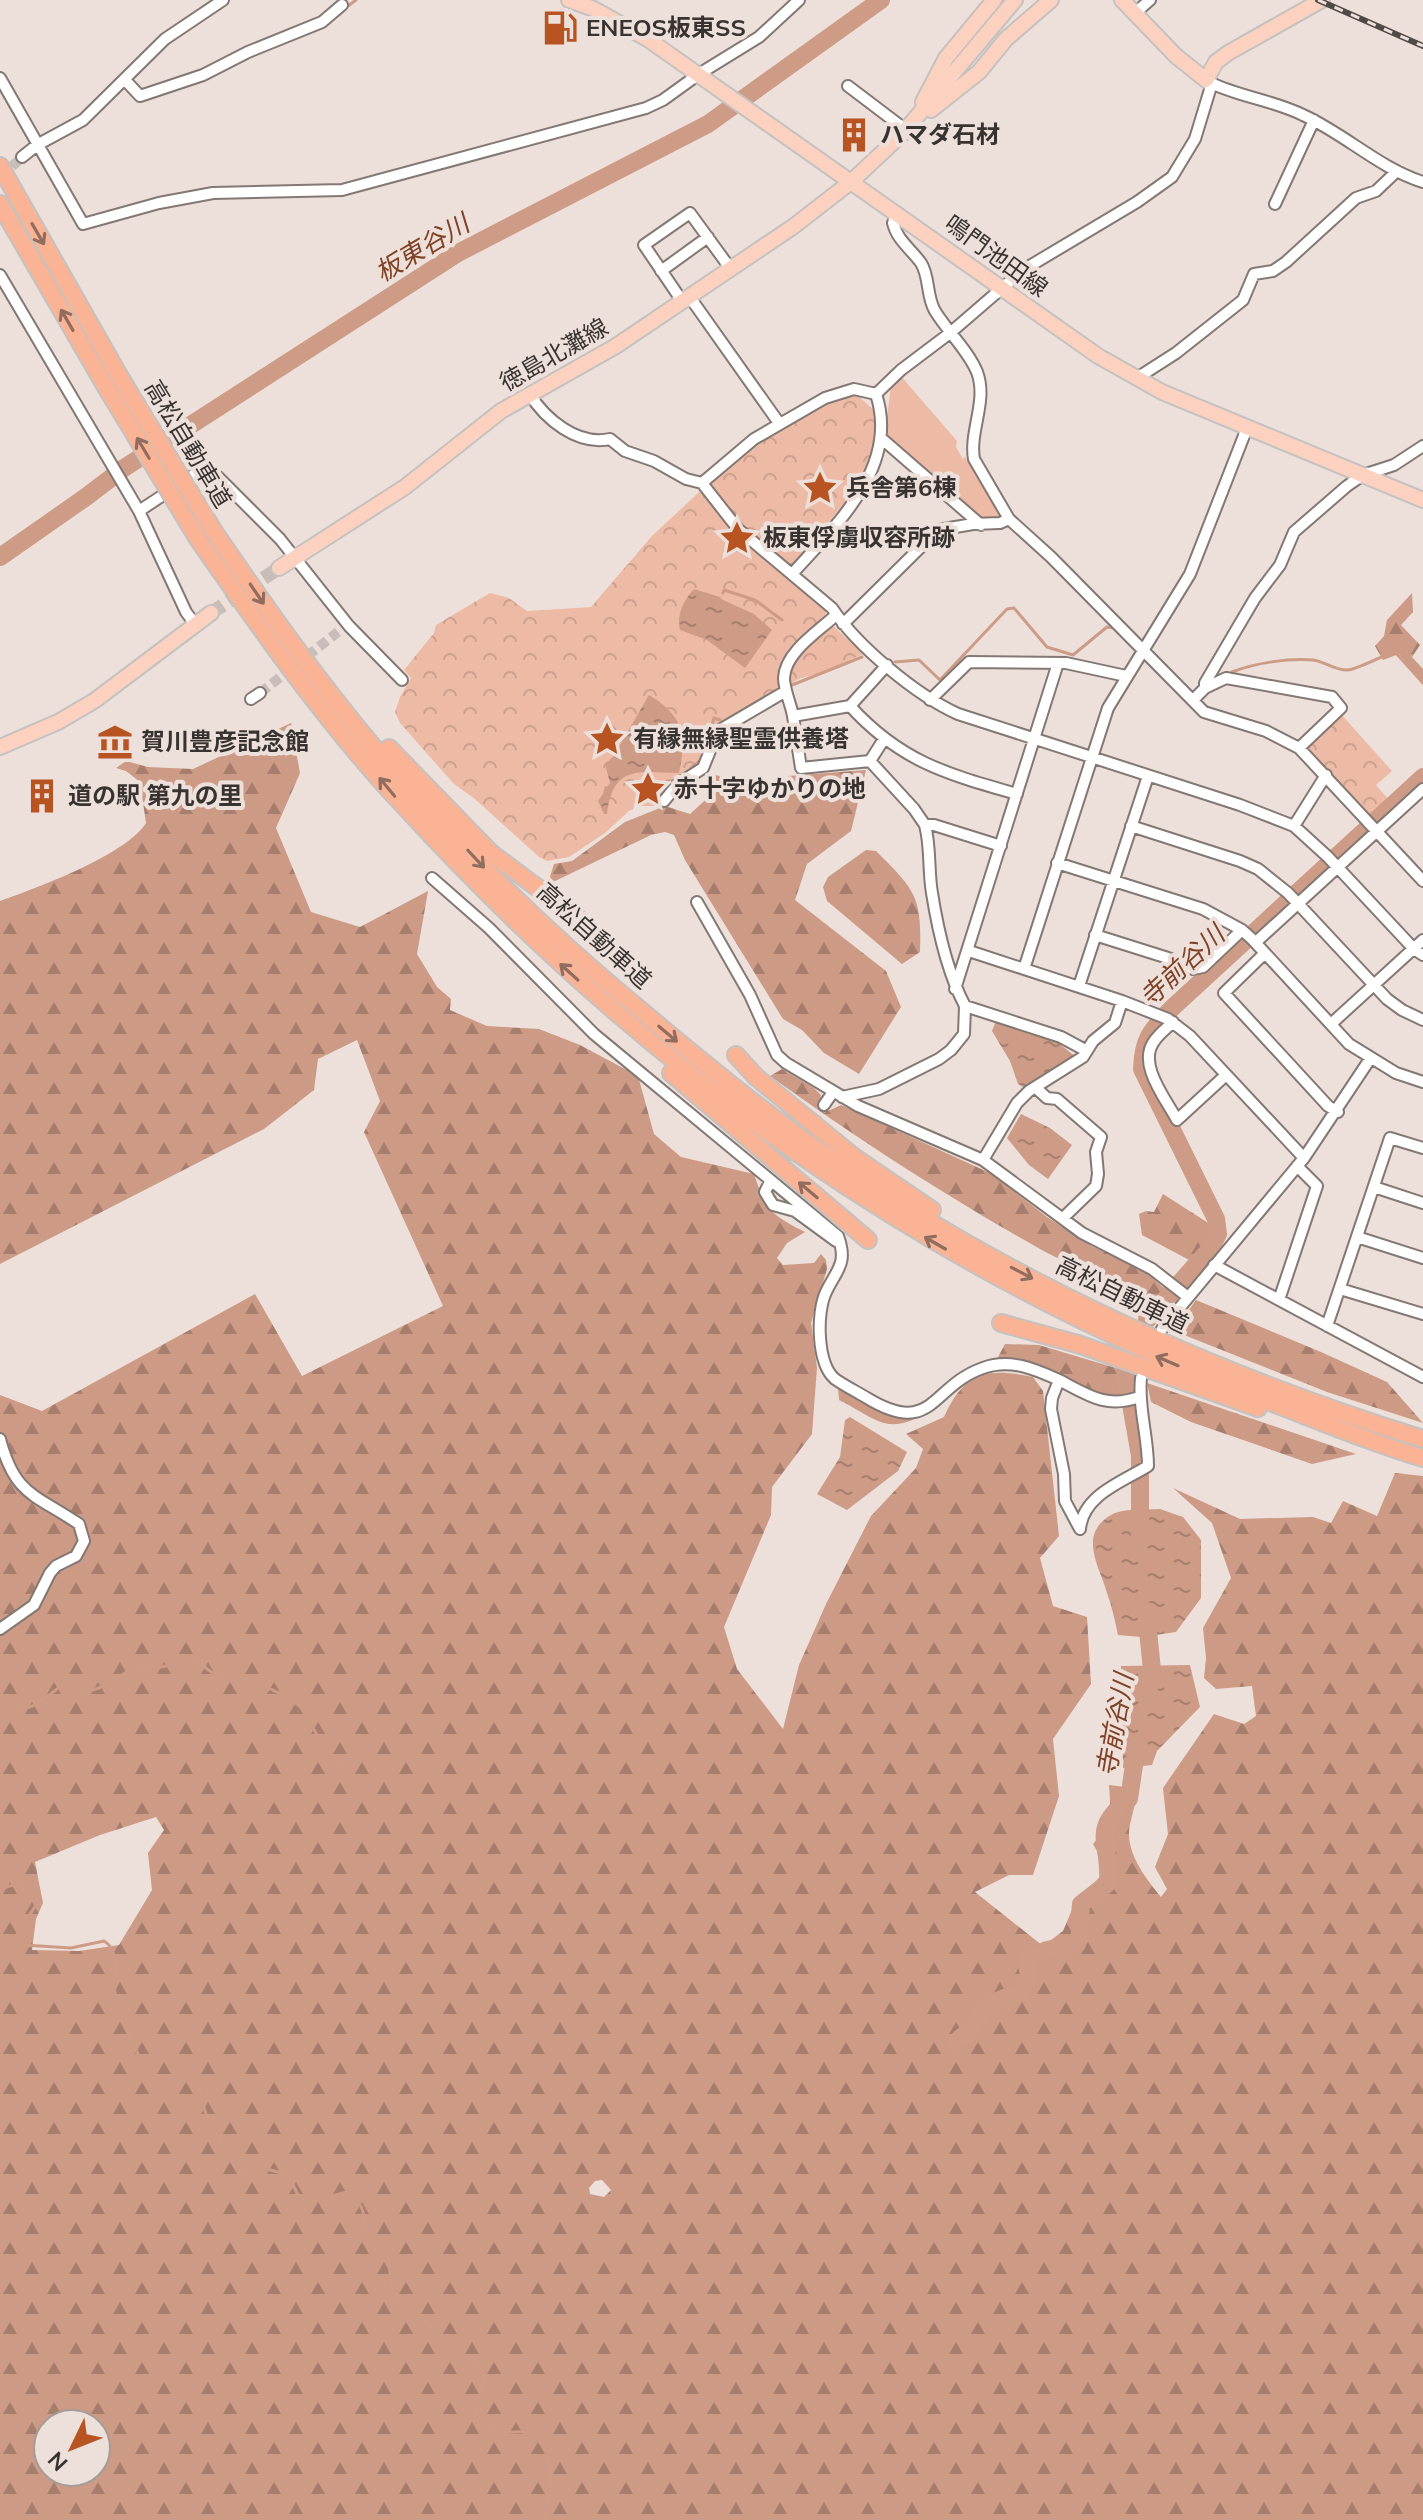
<svg xmlns="http://www.w3.org/2000/svg" width="1423" height="2520" viewBox="0 0 1423 2520" font-family="Mulish,'Noto Sans JP',sans-serif">
  <defs>
    <pattern id="forest-firs" width="22" height="20" patternUnits="userSpaceOnUse" patternTransform="scale(2)"><rect width="22" height="20" fill="#cc9a85"/><path d="M5 1l3.5 6h-7zM16 11l3.5 6h-7z" fill="#a77e6d"/></pattern>
    <pattern id="park-crowns" width="20" height="18" patternUnits="userSpaceOnUse" patternTransform="scale(2)"><rect width="20" height="18" fill="#edbaa5"/><path d="M2 6a3 3 0 1 1 6 0M12 15a3 3 0 1 1 6 0" fill="none" stroke="#cca08e"/></pattern>
    <pattern id="water-ripples" width="26" height="14" patternUnits="userSpaceOnUse" patternTransform="scale(2)"><rect width="26" height="14" fill="#cd9b86"/><path d="M2 4q2-2 4 0t4 0M15 11q2-2 4 0t4 0" fill="none" stroke="#a77f6e"/></pattern>
  </defs>
  <rect width="100%" height="100%" fill="#ede0db"/>
  <!-- forest -->
  <path fill="url(#forest-firs)" fill-rule="evenodd" d="M1412,593L1413,612L1401,625L1420,645L1412,657L1423,669V684L1399,654L1383,660L1375,646L1384,636L1387,620Z
    M291,723L300,773L276,828L311,912L360,927L428,891L417,954L437,987L451,999L450,1010L487,1026L539,1029L580,1045L638,1076L654,1134L681,1157L754,1174C766,1210 771,1215 805,1232L787,1243L777,1258L783,1265L814,1263L821,1254L826,1260L827,1269L811,1323L817,1368L812,1434L772,1487L771,1515L724,1627L737,1669L783,1729L799,1665L826,1604L871,1516L916,1468L923,1449L906,1434L944,1417C964,1372 987,1367 1033,1377L1043,1391L1059,1536L1040,1558L1053,1606L1087,1617L1091,1684L1053,1739L1059,1796L1033,1875H1009L975,1892L1043,1946L1063,1931L1074,1905L1107,1869L1093,1844C1112,1822 1111,1814 1109,1785L1132,1788C1139,1804 1130,1816 1129,1832C1128,1856 1147,1880 1161,1897L1167,1889L1155,1867L1168,1834L1163,1788L1214,1714L1244,1724L1256,1716L1252,1686L1216,1689L1204,1678L1206,1658L1203,1628L1231,1578L1212,1523L1173,1488L1240,1519L1313,1517L1331,1523L1343,1501L1377,1516L1395,1473L1423,1476V2520H0V1395L42,1411L255,1294L302,1376L443,1306L364,1132L380,1101L357,1040L318,1059L314,1090L264,1129L0,1264V901C37,888 126,855 146,823L140,782L126,771L116,768L126,761L148,767L193,769ZM156,1817L164,1830L148,1853L152,1890L119,1945L79,1951L32,1950L36,1919L43,1903L35,1862L100,1835ZM602,2180L611,2190L604,2197L590,2194L589,2188L595,2181ZM48,2424H96V2472H48Z
    M866,770L851,831L807,864L795,900L886,971L901,1007L859,1074L824,1053L802,1030L783,1019L685,860L674,835L665,832L651,835L553,882L550,877L554,864L572,861L625,822L665,806L690,814L712,794L713,774L778,797L788,776Z
    M866,850L876,851C915,890 922,896 920,952L902,964L827,901L823,887L828,877Z
    M782,1069L814,1088L821,1095L819,1103L828,1111L841,1105L990,1173L1047,1217L1093,1247L1140,1267L1165,1289L1145,1320L1119,1307C1118,1300 1119,1295 1115,1290C1107,1279 1055,1258 1040,1249C944,1195 859,1140 770,1076Z
    M1163,1194L1213,1226L1212,1237L1193,1262L1142,1235L1139,1214L1146,1211L1154,1212Z
    M1196,1300L1321,1352L1387,1382L1423,1423L1327,1392L1174,1331Z
    M1005,1344L1039,1345L1116,1368L1121,1396H1100L1053,1371L1017,1358L997,1359Z
    M1147,1383L1356,1454L1312,1464L1191,1422L1151,1402Z
    M838,1386L893,1417L908,1418L927,1412C887,1437 877,1419 839,1400Z"/>
  <!-- park -->
  <path fill="url(#park-crowns)" d="M854,392L877,413L874,445L862,483L784,574L826,609V619L863,654L822,673L801,678L717,726L701,765L654,806H641L629,811L605,833L569,857L547,861L539,857L475,799L454,784L400,723L395,712L400,697L411,678L404,670L434,633L436,625L490,593L509,598L527,611L591,607L652,536L742,452L817,404Z
    M1340,713L1392,771L1376,785L1389,800L1370,818L1304,748Z"/>
  <!-- garden -->
  <path fill="#edbaa5" d="M900,375L957,441L956,447L963,459L965,457L1002,513L997,521L983,522L889,441L886,427L891,385Z"/>
  <!-- water -->
  <path fill="url(#water-ripples)" d="M694,589L720,597L723,600L754,614L772,630L745,668L707,640L680,630C676,616 684,599 694,589Z
    M649,695C684,716 687,736 679,773C639,772 613,764 607,814H604L598,801L603,794L605,786L607,787L610,783L605,764L613,757Z
    M996,1021L1056,1041L1076,1057L1025,1088L1018,1084L1010,1061L992,1031Z
    M1021,1114L1050,1128L1072,1145L1048,1179L1029,1165L1007,1138Z
    M850,1417L907,1452L898,1471L847,1510L817,1494L840,1457L845,1420Z
    M1160,1509L1183,1517L1201,1540V1598L1176,1632L1142,1637L1118,1635C1115,1621 1112,1607 1107,1593C1100,1567 1077,1535 1111,1515C1122,1508 1146,1510 1160,1509Z
    M1190,1665L1200,1707L1157,1751L1152,1765L1123,1768L1121,1666Z"/>
  <g fill="none" stroke-linecap="round" stroke-linejoin="round">
    <!-- stream -->
    <path stroke="#cd9b86" stroke-width="3" d="M344,9L356,0
      M307,33L322,26
      M723,593L724,590L755,600L782,620
      M895,662L919,660L940,680L1007,609L1014,608L1047,647L1073,655L1107,627L1114,628
      M1232,672C1255,663 1288,658 1313,660C1324,661 1335,671 1348,670C1358,669 1383,655 1395,652L1423,683
      M792,685L862,657
      M691,768L702,759L714,718L720,720
      M0,1708C34,1715 41,1699 67,1682L89,1691L99,1688L134,1668L162,1667L193,1658L211,1672L252,1680L289,1698L302,1708L322,1744L345,1769
      M0,1890C10,1885 18,1883 29,1885C49,1909 22,1914 17,1935L24,1945L71,1948L104,1941C121,1951 113,1977 115,1994C116,2007 140,2065 151,2073C163,2080 176,2074 187,2070C204,2082 199,2100 207,2116C215,2134 227,2149 235,2167L240,2170C256,2165 272,2170 288,2175L299,2197L305,2203L347,2192C365,2202 364,2217 366,2234C371,2239 377,2243 382,2247C391,2257 390,2285 394,2300L423,2318L447,2350L456,2357L479,2361L484,2366C486,2385 474,2403 474,2422C489,2438 513,2430 533,2432C549,2448 554,2471 550,2494C548,2503 544,2511 545,2520"/>
    <!-- river -->
    <path stroke="#cd9b86" stroke-width="18" d="M0,557L86,497L124,468L458,253L708,124L881,0
      M1147,1320L1210,1249L1218,1234L1216,1219L1142,1069C1143,1038 1151,1031 1171,1009L1423,777
      M1125,1370L1140,1456V1534
      M1146,1611L1152,1670L1149,1689
      M956,2042L971,2029L984,2006L1018,1993L1030,1977L1027,1966L1030,1958L1047,1950L1077,1944C1083,1930 1079,1919 1081,1904L1108,1883C1111,1840 1089,1831 1129,1799L1137,1745"/>
    <!-- minor-tunnel -->
    <path stroke="#c9bdb9" stroke-width="10" stroke-dasharray="10 5" stroke-linecap="butt" d="M1,177L22,157
      M260,693L338,632
      M769,1184L824,1105"/>
    <!-- major-tunnel -->
    <path stroke="#c9bdb9" stroke-width="14" stroke-dasharray="14 7" stroke-linecap="butt" d="M211,613L279,568"/>
    <!-- minor casing -->
    <g stroke="#837873" stroke-width="14">
      <path id="minor" d="M1135,13L1150,0
        M0,78L83,224L159,203L213,193L342,190L646,108L663,100L699,74L759,37L799,0
        M125,80L140,96L203,75L248,52L322,22L342,5
        M1209,82C1239,97 1273,100 1303,115C1345,134 1379,168 1423,182
        M848,86L906,130
        M22,157L37,145L83,120L165,39L223,0
        M1275,204L1314,120
        M898,213L893,223C897,240 911,249 921,263C930,277 926,296 935,311C947,331 968,350 977,372C988,401 969,431 974,459L1009,519L1051,557L1204,712L1266,731L1299,748L1423,881
        M661,271L708,237
        M0,275L139,511L186,612L194,623
        M689,296L779,423
        M682,301L644,245L690,213L730,268
        M1137,378L1176,353L1243,300L1254,274L1273,271L1286,262L1356,198L1376,191L1397,171
        M529,393C545,419 577,446 610,439L625,451L654,461L686,479L702,483L754,439L825,398L854,389L876,394C900,467 836,525 792,574
        M876,394L901,370L950,333L1023,270L1137,202L1172,177L1195,139L1212,83
        M881,438L981,525
        M702,483L738,529L832,608C857,646 916,695 958,714L1240,805L1294,826L1328,857L1414,949L1423,955
        M139,511L207,466L280,539L349,626L402,680
        M843,624L938,530L973,524L1000,523L1009,519
        M887,665L850,706C901,762 947,774 1017,794
        M1205,688V683L1255,598L1280,565L1294,532L1347,486L1363,475L1394,465L1423,446
        M251,699L260,693
        M930,700L969,662L1066,663L1126,676
        M1193,700L1205,688L1226,678L1332,697L1341,708L1299,748
        M850,706L793,716L801,768L870,761L914,809L925,825H934L1001,846
        M793,716C791,704 784,690 784,678C785,652 819,631 836,615
        M870,761L884,739
        M664,801L678,784L703,768L718,731L786,691
        M925,825C931,848 928,870 932,893C938,931 947,972 965,1006L1061,1037L1087,1051
        M1131,826L1240,861L1258,869L1288,893L1387,999L1402,1010L1423,1020
        M1294,826L1326,775
        M1057,863L1203,909L1242,930L1252,939L1349,1044L1396,1073L1423,1082
        M432,878L489,928L594,1034L838,1236C848,1264 837,1269 826,1292C816,1313 817,1364 835,1379C845,1386 857,1392 867,1398C933,1438 931,1386 983,1368C1010,1358 1035,1369 1059,1380
        M697,902L750,995L777,1055L786,1063L858,1106L983,1160L1082,1233L1152,1269L1188,1297
        M1095,935L1168,958L1193,969L1203,967L1242,930
        M1256,942L1423,789
        M969,951L1122,1001L1168,1019L1190,1036L1304,1158
        M1265,953L1224,993L1328,1106L1338,1112
        M1024,969L1108,708L1190,574L1247,428
        M1079,986L1148,776
        M955,989L1058,663
        M1173,1022C1167,1028 1160,1033 1155,1040C1136,1063 1166,1099 1177,1120L1226,1075
        M1331,1024L1423,940
        M1036,1088L1047,1098L1057,1099L1101,1137L1096,1152L1098,1174L1096,1186L1063,1218
        M842,1097L879,1089L939,1059L951,1050L964,1034L965,1006
        M824,1105L833,1092
        M983,1160L1017,1103L1029,1091L1083,1057L1093,1041L1115,1023L1122,1001
        M769,1184L765,1192L773,1205L795,1211L836,1241
        M1374,1187L1423,1203
        M1357,1237L1423,1258
        M1214,1265L1423,1377
        M1340,1289L1423,1314
        M1279,1300L1317,1186L1297,1166
        M1327,1326L1390,1138L1423,1148
        M1162,1329L1304,1158L1370,1059
        M1139,1397C1106,1409 1088,1395 1059,1380L1052,1398L1051,1409L1064,1474L1065,1501L1080,1529C1083,1495 1122,1482 1148,1466C1148,1436 1138,1408 1141,1378
        M0,1439C15,1496 35,1494 79,1524L84,1541L76,1556L56,1566L50,1573L34,1605L0,1629"/>
    </g>
    <!-- major casing -->
    <g stroke="#c3c2c1" stroke-width="18">
      <path id="major" d="M569,0L594,9L649,40L1098,356L1162,392L1423,500
        M1122,0L1176,56L1206,80L1216,62L1228,53L1322,0
        M923,102L946,58L994,0
        M931,110L979,72L1006,39L1051,0
        M279,568L405,487L501,411L616,346L794,226L852,181L903,133L1015,0
        M0,747L58,722L94,701L211,613"/>
    </g>
    <!-- highway casing -->
    <g stroke="#c3c2c1" stroke-width="20">
      <path id="highway" d="M0,166L121,379
        M0,204L106,387
        M213,530C264,605 316,679 374,748C456,845 548,934 645,1014C707,1066 769,1117 835,1162C1015,1283 1216,1375 1423,1439
        M198,539C262,631 327,724 404,806C654,1079 936,1276 1283,1407C1329,1425 1375,1444 1423,1458
        M389,748L491,853L579,919
        M736,1055L756,1077L854,1157L932,1210
        M671,1073L868,1240
        M1001,1323L1081,1345L1258,1408"/>
    </g>
    <!-- minor -->
    <use href="#minor" stroke="#fff" stroke-width="10"/>
    <!-- major -->
    <use href="#major" stroke="#fdd1bf" stroke-width="14"/>
    <!-- highway -->
    <use href="#highway" stroke="#fbb395" stroke-width="16"/>
    <!-- rail casing -->
    <g stroke="#4f4947" stroke-width="6">
      <path id="rail" d="M1318,0L1423,46"/>
    </g>
    <!-- rail -->
    <use href="#rail" stroke="#ede0db" stroke-width="3" stroke-dasharray="9" stroke-linecap="butt"/>
    <!-- highway-bridge casing -->
    <g stroke="#c3c2c1" stroke-width="20" stroke-linecap="butt">
      <path id="highway-bridge" d="M121,379L213,530
        M106,387L198,539"/>
    </g>
    <!-- highway-bridge -->
    <use href="#highway-bridge" stroke="#fbb395" stroke-width="16"/>
  </g>
  <!-- one-way arrows -->
  <defs><path id="oneway-shaft" d="M-6 0H5M1.5-3L5.5 0L1.5 3" fill="none" stroke-width="1.6" stroke-linecap="round" stroke-linejoin="round" transform="scale(2)"/></defs>
  <g stroke="#906d5e">
    <use href="#oneway-shaft" transform="translate(38 234) rotate(60)"/>
    <use href="#oneway-shaft" transform="translate(67 320) rotate(-120)"/>
    <use href="#oneway-shaft" transform="translate(143 448) rotate(-121)"/>
    <use href="#oneway-shaft" transform="translate(257 594) rotate(56)"/>
    <use href="#oneway-shaft" transform="translate(387 787) rotate(-130)"/>
    <use href="#oneway-shaft" transform="translate(476 859) rotate(47)"/>
    <use href="#oneway-shaft" transform="translate(569 972) rotate(-138)"/>
    <use href="#oneway-shaft" transform="translate(668 1034) rotate(40)"/>
    <use href="#oneway-shaft" transform="translate(808 1190) rotate(-140)"/>
    <use href="#oneway-shaft" transform="translate(935 1243) rotate(-150)"/>
    <use href="#oneway-shaft" transform="translate(1022 1273) rotate(28)"/>
    <use href="#oneway-shaft" transform="translate(1167 1361) rotate(-157)"/>
  </g>
  <!-- icons -->
  <defs>
    <g id="fuel-bare" transform="scale(2.76)"><path d="M-5.5-6h7V0h2V4h1.3V-2.5L3-4.5l.8-.8L6-3V5H2.5V1h-1V6h-7ZM-4.2-4.7v3.2H.2V-4.7Z" fill="#b85322" stroke="#ede0db" stroke-width="2.5" paint-order="stroke"/></g>
    <g id="building-bare" transform="scale(2.76)"><path d="M-4-6H4V6H1V3H-1V6H-4ZM-2.5-4.3h1.7v1.8h-1.7ZM.8-4.3h1.7v1.8H.8ZM-2.5-1h1.7V.8h-1.7ZM.8-1h1.7V.8H.8Z" fill="#b85322" stroke="#ede0db" stroke-width="2.5" paint-order="stroke"/></g>
    <g id="sight-bare" transform="scale(2.76)"><path d="M0-6L1.8-2.2L6-1.7L2.9 1.2L3.7 5.4L0 3.3L-3.7 5.4L-2.9 1.2L-6-1.7L-1.8-2.2Z" fill="#b85322" stroke="#ede0db" stroke-width="2.5" paint-order="stroke"/></g>
    <g id="museum-bare" transform="scale(2.76)"><path d="M0-6L6-3V-2H-6V-3ZM-5-1h2V3h-2ZM-1-1h2V3h-2ZM3-1h2V3H3ZM-6 4H6V6H-6Z" fill="#b85322" stroke="#ede0db" stroke-width="2.5" paint-order="stroke"/></g>
  </defs>
  <g fill-rule="evenodd">
    <use href="#fuel-bare" x="560" y="28"/>
    <use href="#building-bare" x="854" y="135"/>
    <use href="#sight-bare" x="820" y="488"/>
    <use href="#sight-bare" x="737" y="538"/>
    <use href="#sight-bare" x="607" y="739"/>
    <use href="#museum-bare" x="115" y="742"/>
    <use href="#sight-bare" x="648" y="789"/>
    <use href="#building-bare" x="42" y="796"/>
  </g>
  <g text-anchor="middle" stroke-width="8" stroke-linejoin="round" paint-order="stroke">
    <!-- poi labels -->
    <g font-size="24" font-weight="bold" fill="#383331" stroke="#ede0db" text-anchor="start">
      <text x="586" y="36">ENEOS板東SS</text>
      <text x="880" y="143">ハマダ石材</text>
      <text x="846" y="496">兵舎第6棟</text>
      <text x="763" y="546">板東俘虜収容所跡</text>
      <text x="633" y="747">有縁無縁聖霊供養塔</text>
      <text x="141" y="750">賀川豊彦記念館</text>
      <text x="674" y="797">赤十字ゆかりの地</text>
      <text x="68" y="804">道の駅 第九の里</text>
    </g>
    <!-- street labels -->
    <g font-size="24" fill="#383331" stroke="#ede0db">
      <text transform="translate(996 256) rotate(36)" y="8">鳴門池田線</text>
      <text transform="translate(554 355) rotate(-30)" y="8">徳島北灘線</text>
      <text transform="translate(188 444) rotate(59)" y="8">高松自動車道</text>
      <text transform="translate(594 936) rotate(42)" y="8">高松自動車道</text>
      <text transform="translate(1122 1295) rotate(26)" y="8">高松自動車道</text>
    </g>
    <!-- water labels -->
    <g font-size="26" font-style="italic" fill="#804125" stroke="#ede0db">
      <text transform="translate(422 248) rotate(-31)" y="9">板東谷川</text>
      <text transform="translate(1182 966) rotate(-43)" y="9">寺前谷川</text>
      <text transform="translate(1115 1725) rotate(-80)" y="9">寺前谷川</text>
    </g>
  </g>
  <!-- north arrow -->
  <g transform="translate(72 2448) rotate(227)"><circle r="38" fill="#ede0db" stroke="#a59b97" stroke-width="2"/>
  <path d="M0-6L14 30L0 20L-14 30Z" fill="#b85322"/>
  <text y="-12" font-size="22" font-weight="bold" text-anchor="middle" fill="#383331">N</text>
  </g>
</svg>
